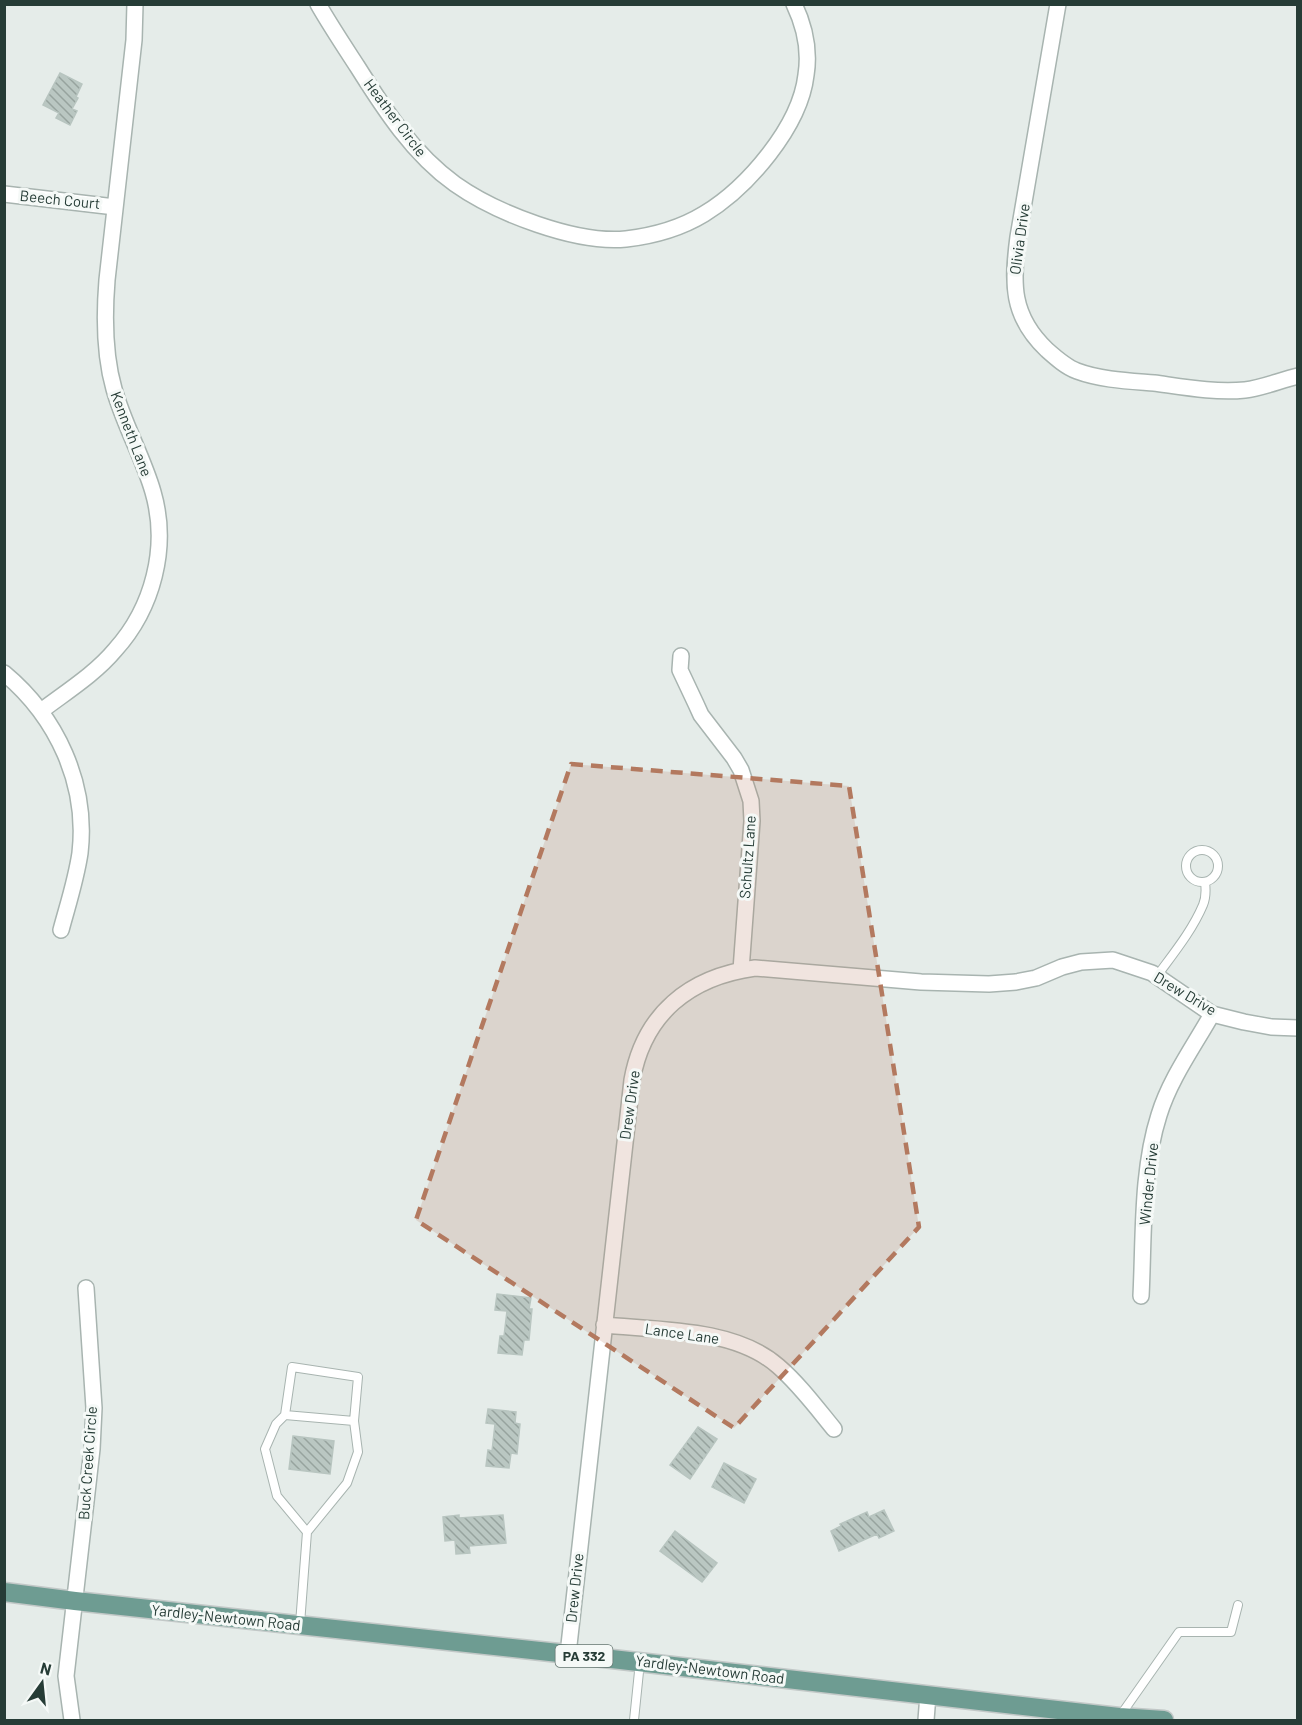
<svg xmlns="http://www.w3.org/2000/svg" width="1302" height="1725" viewBox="0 0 1302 1725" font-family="Barlow,sans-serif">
  <defs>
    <pattern id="building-back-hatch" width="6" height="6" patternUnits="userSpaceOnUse" patternTransform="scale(1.5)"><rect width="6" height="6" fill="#bac7c2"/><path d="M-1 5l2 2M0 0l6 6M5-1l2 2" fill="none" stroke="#97a39e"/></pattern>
  </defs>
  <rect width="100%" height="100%" fill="#e5ece9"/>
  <!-- building -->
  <path fill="url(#building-back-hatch)" stroke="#b8c5c0" stroke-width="1.5" d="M60,73L82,84L76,97L78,98L72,109L77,111L70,125L56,118L59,113L43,105Z
    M497,1294L531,1298L529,1309H532L529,1340H524L522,1355L498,1353L500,1336H504L507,1311L495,1310Z
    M488,1409L516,1412L515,1423L520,1424L517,1454L511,1453L509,1468L486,1466L488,1450L492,1451L495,1424L486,1423Z
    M698,1427L717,1439L690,1479L670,1465Z
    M293,1436L334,1441L330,1474L289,1469Z
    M724,1463L756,1479L744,1503L712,1487Z
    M884,1510L894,1531L879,1538L877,1534L839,1551L831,1531L841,1526L840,1524L867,1512L869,1517Z
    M459,1515V1518L503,1515L506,1543L469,1546L470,1553L456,1554L455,1540L445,1541L443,1517Z
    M675,1531L717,1563L702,1582L660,1551Z"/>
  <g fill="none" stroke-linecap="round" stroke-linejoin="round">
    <!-- service casing -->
    <g stroke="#a8b4b0" stroke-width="10">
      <path id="service" d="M1186 866a16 16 0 1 1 32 0a16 16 0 1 1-32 0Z
        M1157,976C1173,954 1192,931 1203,905C1206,898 1206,890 1205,882
        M292,1367L358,1377L354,1421L358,1452L347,1483L307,1532L277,1496L265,1449L276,1424L285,1415Z
        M285,1415L354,1421
        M300,1624L307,1532
        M1120,1716L1179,1632H1231L1238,1605
        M634,1720L640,1662"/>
    </g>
    <!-- minor casing -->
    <g stroke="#a8b4b0" stroke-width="18">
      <path id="minor" d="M318,4C330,25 344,46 357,66C384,109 413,154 455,184C496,213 576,244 626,239C652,236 681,228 704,214C747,188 800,127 806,75C810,50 805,27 794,4
        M1058,4L1018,237C1012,283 1011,316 1047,350C1056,358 1066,367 1077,371C1101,380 1129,381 1154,383C1183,387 1215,393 1245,390C1262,388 1281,380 1298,376
        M4,194L115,207
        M681,656L680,670L696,704L701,715L734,758L741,770L751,801L752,821L741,970
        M4,673C57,717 88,784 80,853C76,880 68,904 61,930
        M41,711C66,692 95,674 115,650C153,608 169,547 153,492C143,457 124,425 114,389C104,354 104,317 107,280L134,40L135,4
        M1141,1296C1144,1237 1141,1171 1159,1115C1170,1079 1194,1046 1212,1014
        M604,1325C658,1330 735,1328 778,1366C799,1384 816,1407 834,1429
        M568,1654L632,1080C644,1014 689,977 755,968L921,982L989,984L1016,982L1036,978L1062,967L1081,962L1113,960L1152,973L1212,1014L1244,1022L1271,1027L1298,1028
        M72,1720L66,1676L92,1449L94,1408L86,1288
        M926,1720L928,1695"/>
    </g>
    <!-- primary casing -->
    <g stroke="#c2c8c7" stroke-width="21">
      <path id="primary" d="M4,1592L75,1601L568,1654L1119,1717L1164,1720"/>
    </g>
    <!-- service -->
    <use href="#service" stroke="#fff" stroke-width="8"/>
    <!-- minor -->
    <use href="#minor" stroke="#fff" stroke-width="15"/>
    <!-- primary -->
    <use href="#primary" stroke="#6e9c92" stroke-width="18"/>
  </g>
  <!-- marked area -->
  <path fill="#b3795f" fill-opacity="0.2" stroke="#b3795f" stroke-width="4.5" stroke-dasharray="12 8" stroke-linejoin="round" d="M571,764L849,786L919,1227L734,1428L416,1220Z"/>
  <g text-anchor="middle" stroke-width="6" stroke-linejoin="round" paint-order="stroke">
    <!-- shield labels -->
    <rect fill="#f5f9f7" stroke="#647570" stroke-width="1.5" x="555.5" y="1645" width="57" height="22" rx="4.5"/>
    <g font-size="14" font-weight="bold" fill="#263c36">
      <text x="584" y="1661">PA 332</text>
    </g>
    <!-- street labels -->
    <g font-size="15" fill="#263c36" stroke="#f5f9f7">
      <text transform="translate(395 118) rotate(53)" y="5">Heather Circle</text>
      <text transform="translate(60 200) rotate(6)" y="5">Beech Court</text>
      <text transform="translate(1020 239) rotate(-82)" y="5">Olivia Drive</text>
      <text transform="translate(131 434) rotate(69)" y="5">Kenneth Lane</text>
      <text transform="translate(748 857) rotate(-86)" y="5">Schultz Lane</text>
      <text transform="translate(1185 994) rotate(31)" y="5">Drew Drive</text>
      <text transform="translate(630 1105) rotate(-82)" y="5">Drew Drive</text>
      <text transform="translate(1149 1184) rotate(-84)" y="5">Winder Drive</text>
      <text transform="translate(682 1334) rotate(8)" y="5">Lance Lane</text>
      <text transform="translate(88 1463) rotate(-86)" y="5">Buck Creek Circle</text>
      <text transform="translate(575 1588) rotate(-84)" y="5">Drew Drive</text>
      <text transform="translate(226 1618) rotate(6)" y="5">Yardley-Newtown Road</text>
      <text transform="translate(710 1670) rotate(7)" y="5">Yardley-Newtown Road</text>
    </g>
  </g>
  <!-- border -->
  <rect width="1302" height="1725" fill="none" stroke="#263c36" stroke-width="12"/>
  <!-- north arrow -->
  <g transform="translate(42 1683) rotate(15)" stroke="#f5f9f7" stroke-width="4.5" paint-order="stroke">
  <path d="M0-4.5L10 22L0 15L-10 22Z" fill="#263c36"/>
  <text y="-9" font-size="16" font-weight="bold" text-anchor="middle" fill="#263c36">N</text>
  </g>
</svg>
